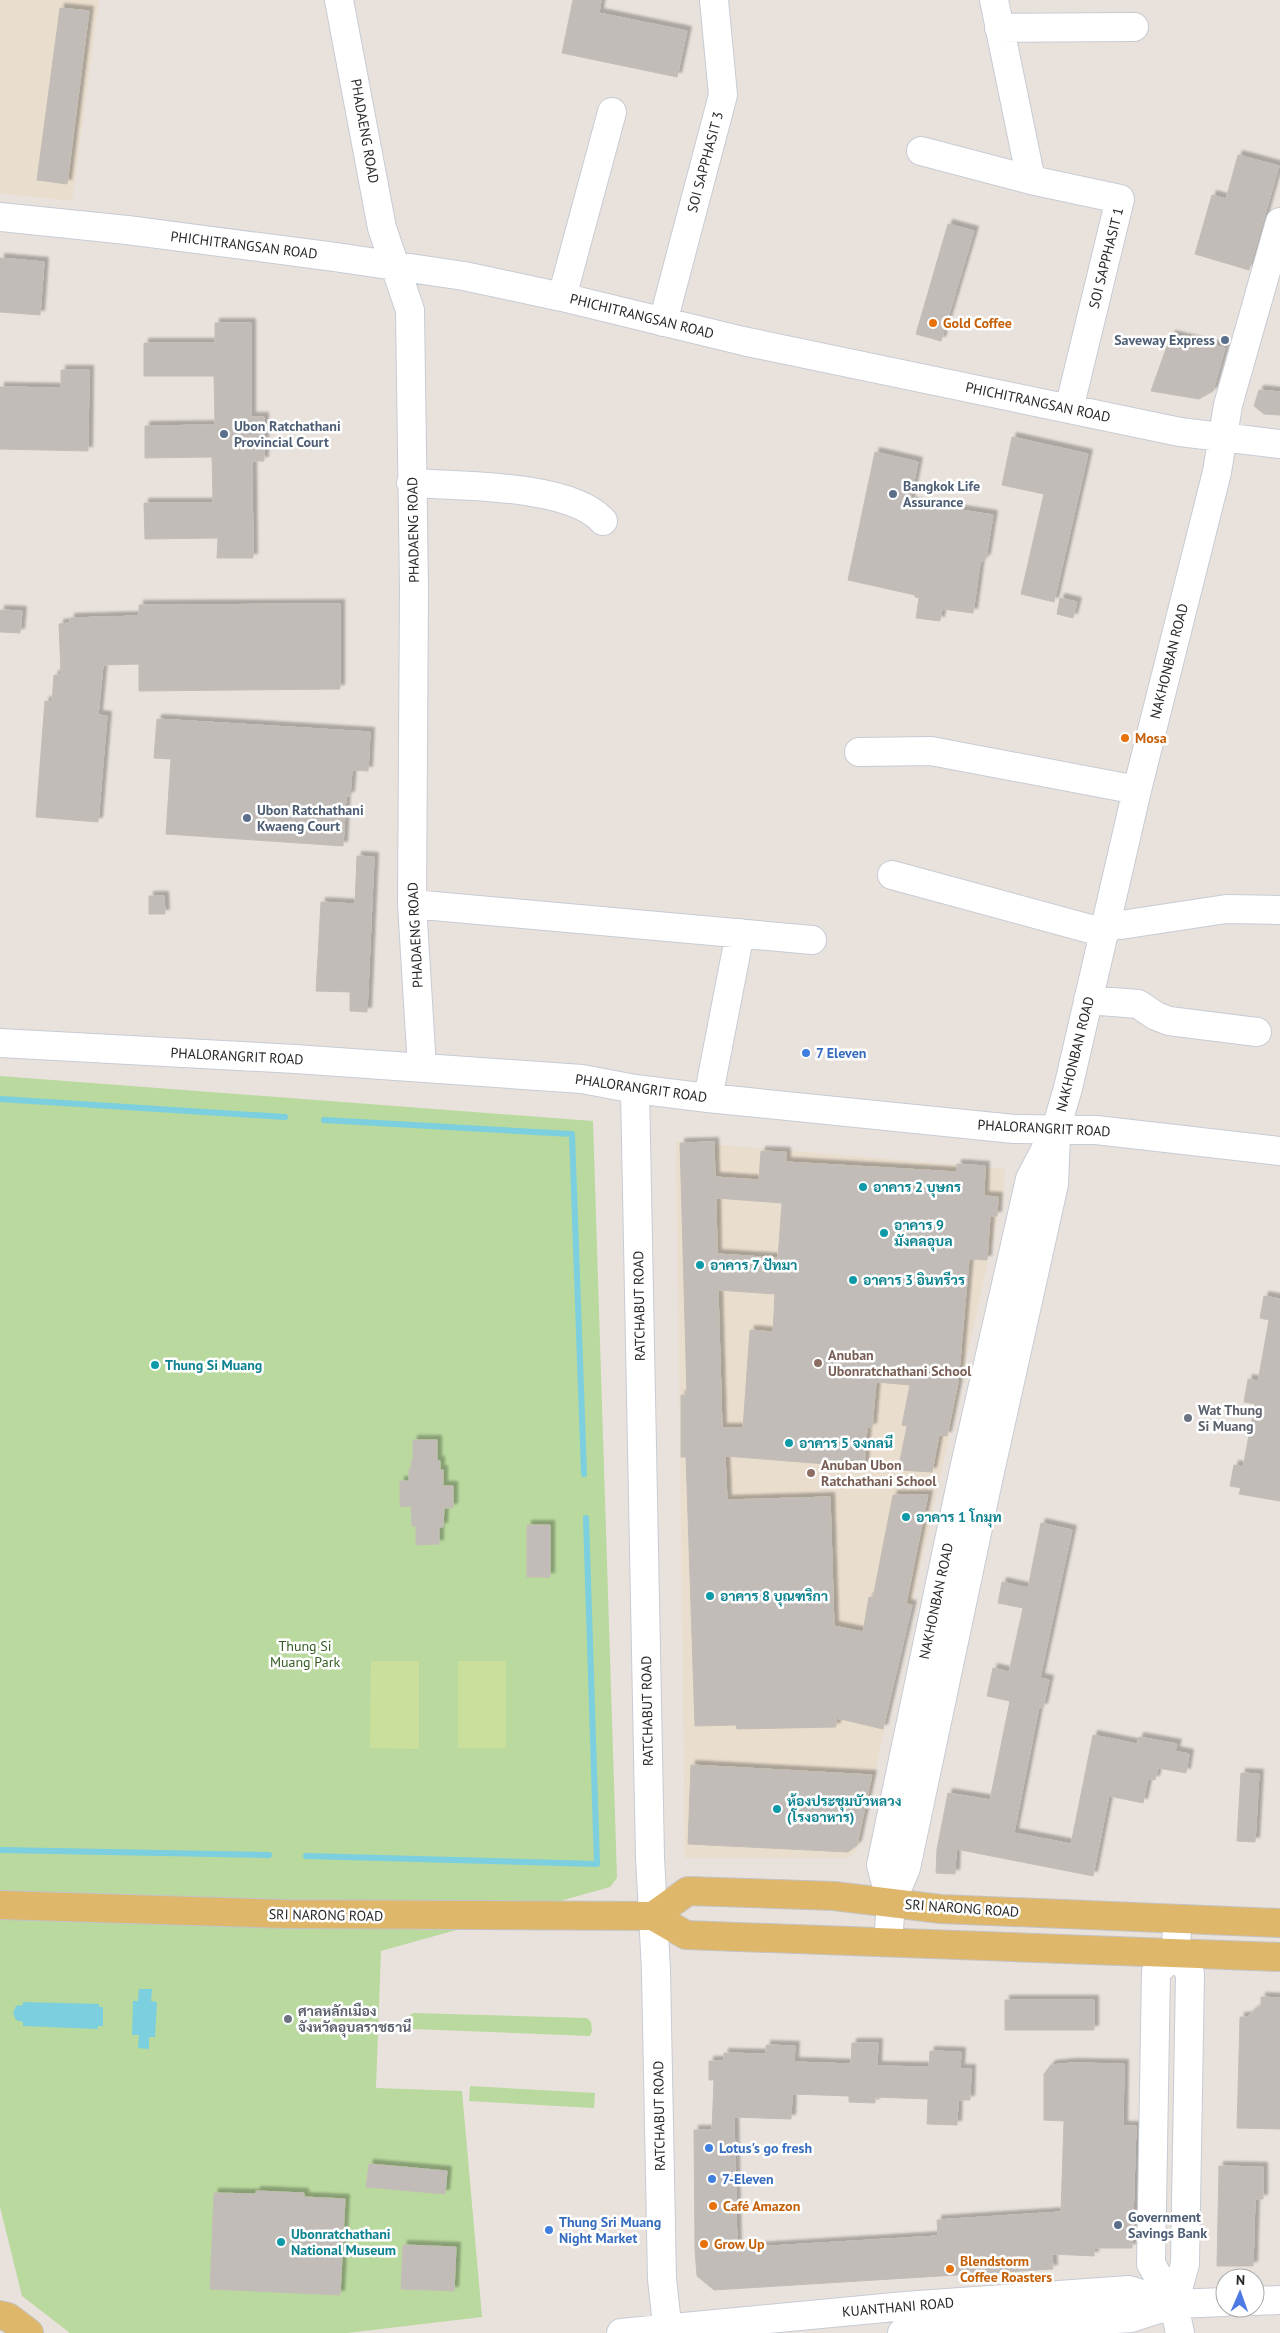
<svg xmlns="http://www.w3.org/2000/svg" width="1280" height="2333" viewBox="0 0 1280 2333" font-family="'PT Sans',Sarabun,sans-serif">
  <defs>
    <filter id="shadow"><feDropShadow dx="4.5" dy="-4.5" stdDeviation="1" flood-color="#0004"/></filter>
  </defs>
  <rect width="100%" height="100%" fill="#e9e2dc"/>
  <!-- education -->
  <path fill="#e9ddcd" d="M0,0H99L72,201L0,193Z
    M676,1141L1005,1169L1003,1193L858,1849L849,1858H685Z"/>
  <!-- green -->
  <path fill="#b9d99e" d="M0,1076L593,1121L617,1878L610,1887L381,1951L376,2088L462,2091L482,2317L347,2333H70L22,2296L0,2207Z
    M413,2013L587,2018L591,2022L592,2031L590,2036L412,2029L408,2026V2017Z
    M470,2086L595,2093L594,2108L469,2101Z"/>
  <!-- pitch -->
  <path fill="#cadf9b" d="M371,1661H419V1749L370,1748Z
    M458,1661H506V1748H458Z"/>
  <!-- water -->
  <path fill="#7bcfdf" d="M139,1989H152L151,2001L157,2002L155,2037H149V2049L138,2048L139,2035H132L133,2001H138Z
    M23,2002L99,2004V2007H103V2026H98V2029L23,2026V2022L16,2020L13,2013L16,2006L23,2005Z"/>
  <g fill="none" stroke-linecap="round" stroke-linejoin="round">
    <!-- stream -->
    <path stroke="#7bcfdf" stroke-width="6" d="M0,1099L285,1117
      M324,1120L572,1134L584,1474
      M0,1850L269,1855
      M306,1856L597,1864L586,1518"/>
  </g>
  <!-- building -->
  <path fill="#c1bcb8" stroke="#c4bdb6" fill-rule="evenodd" filter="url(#shadow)" d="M573,0H601L599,13L687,31L677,77L562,53Z
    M60,8L89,11L67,184L37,180Z
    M1238,155L1279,166L1249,270L1195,254L1212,195L1226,199Z
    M948,224L974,231L941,341L916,334Z
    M0,258L44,262L40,315L0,312Z
    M215,323H251V417H264V461H252L253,558H217L218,538L145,539L144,503H213L212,457L145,458V426L215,425L214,376H144V343H215Z
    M1171,335L1225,348L1213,391L1199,399L1151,391Z
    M61,370H89L88,451L0,449V387L61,388Z
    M1259,390L1280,392V415L1264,414L1254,406Z
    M1012,437L1088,454L1054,602L1021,594L1044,494L1002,485Z
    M875,452L918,462L910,502L993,515L986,558L980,563L973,613L942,609L940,621L916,618L919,598L915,597V595L848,580Z
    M1060,598L1077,602L1073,618L1057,614Z
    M340,604V689L139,691V664L103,665L98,715L107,716L98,822L36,817L45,701L52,702L54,675H61L59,624L70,623V618L139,616V605Z
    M0,610L22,611L20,633L0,632Z
    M157,719L370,732L368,771L352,770L350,796H346L343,846L166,834L171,759L154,758Z
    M357,856L374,857L367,1012L350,1011V992L316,991L321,902L355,904Z
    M149,896H164L165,914H149Z
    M714,1142L715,1177L759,1180L761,1151L786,1152V1162L957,1172V1164L985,1166L984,1196L998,1197L997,1216H990L987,1260L969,1259L958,1383L947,1436L939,1435L932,1472L898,1470L907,1426L902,1425L910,1385L876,1382L872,1428L867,1427L864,1467L725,1456L727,1500L830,1497L834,1626L863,1632L869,1597L873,1598L893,1495H928L906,1604L912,1605L883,1729L836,1718V1727L737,1729L736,1725L695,1726L686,1457H681V1395H687L680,1143ZM716,1198L782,1203L778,1258L717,1254ZM718,1290L775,1294L773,1332L750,1330L743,1428H722Z
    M1264,1296L1280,1299V1501L1239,1494L1241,1488L1230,1486L1234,1465L1243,1467L1255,1404L1244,1402L1248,1379L1258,1381L1269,1320L1260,1318Z
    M413,1440H437V1461H440V1470H443V1486H453V1508H444L443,1527H439V1544L416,1545V1526H412L411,1506L400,1507V1481H409V1469H411V1461H413Z
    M1041,1523L1072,1530L1040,1678L1049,1680L1043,1708L1039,1707L1014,1833L1071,1844L1093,1735L1137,1744L1139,1737L1177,1744L1175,1751L1189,1754L1186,1773L1158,1768L1155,1780L1148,1779L1143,1803L1109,1796L1093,1876L956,1849L955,1874L936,1873L937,1849L948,1793L990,1800L1010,1701L987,1696L993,1668L1009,1672L1023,1608L998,1603L1002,1582L1028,1588Z
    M527,1525H550V1577H527Z
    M691,1765L872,1775L857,1845L848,1852L688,1844Z
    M1241,1773L1259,1774L1255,1842L1237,1841Z
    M1261,1997L1280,1998V2129L1237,2128L1240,2017H1247L1261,2005Z
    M1005,2000H1094V2030H1005Z
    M852,2043H878L877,2066L929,2067L930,2051L961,2052L960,2069H971L970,2100H958L957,2125L927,2124L928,2099L875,2097V2103L849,2102V2096L792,2094L791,2119L734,2117L737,2248L938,2236L937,2220L1061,2212L1064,2121L1044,2120V2074L1051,2065L1072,2063L1124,2064L1123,2126H1136L1132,2248H1094V2256L1052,2254L1053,2269L714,2290L697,2276L695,2250L694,2130H712L714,2080H709V2061H724V2053L766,2054V2045L795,2046L794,2062L851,2064Z
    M369,2164L447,2171L445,2194L366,2187Z
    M1219,2166L1263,2167V2199H1255L1253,2266H1217Z
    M256,2191L304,2193V2197L345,2199L340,2295L210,2289L214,2193L256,2194Z
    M403,2245L456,2247L454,2291L401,2289Z"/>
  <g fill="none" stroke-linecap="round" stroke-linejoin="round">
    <!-- minor casing -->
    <g stroke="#c7cbd4" stroke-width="30">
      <path id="minor" d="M339,0L382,228L410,310L414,589L412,904L422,1068
        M994,0L1031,180L1120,199L1069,409
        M999,28L1134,27
        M921,151L1031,180
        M0,217L127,230L335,257L464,276L562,297L743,341L1180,432L1280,444
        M562,297L612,112
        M663,322L723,95L714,0
        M411,483C460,486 570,484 603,521
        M859,752L931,751L1137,790
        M892,875L1105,933
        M412,904L812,940
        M1107,923L1121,925L1226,909L1280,910
        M1088,1000L1138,1004L1156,1016L1169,1021L1257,1032
        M0,1043L295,1059L582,1079L635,1089L708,1098L1014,1129L1096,1130L1280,1151
        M635,1089L650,1857L656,1971L662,2279L668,2333
        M708,1098L740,933
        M891,1903L881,1865L964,1469L1030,1179L1056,1129L1068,1088L1137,790L1217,472L1228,405L1280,222
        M888,1942L891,1903L906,1868L989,1476L1054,1184L1056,1136
        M1176,1953L1156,1972L1151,2264L1174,2304L1180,2333
        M1255,2301L1280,2300
        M1174,2304L1185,2264L1190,1973L1176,1953L1177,1920
        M621,2333L905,2306L1129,2290L1174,2304
        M902,2333L1131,2318L1174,2304L1225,2302"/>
    </g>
    <!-- major casing -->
    <g stroke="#c3c3c3" stroke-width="30">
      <path id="major" d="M0,1905L285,1914L653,1916L686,1935L1280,1957
        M653,1916L688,1891L834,1896L941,1909L1280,1923
        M0,2315L8,2317L29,2333"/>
    </g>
    <!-- minor -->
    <use href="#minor" stroke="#fff" stroke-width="28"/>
    <!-- major -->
    <use href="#major" stroke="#dfb76b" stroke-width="28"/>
  </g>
  <!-- markers -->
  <g fill="#e8710a" stroke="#fff" stroke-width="2">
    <circle cx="933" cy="323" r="5"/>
    <circle cx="1125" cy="738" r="5"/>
    <circle cx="713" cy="2206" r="5"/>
    <circle cx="704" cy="2244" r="5"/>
    <circle cx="950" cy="2269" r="5"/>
  </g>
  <g fill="#5c6f8a" stroke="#fff" stroke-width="2">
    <circle cx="1225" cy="340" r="5"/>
    <circle cx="224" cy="434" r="5"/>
    <circle cx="893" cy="494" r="5"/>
    <circle cx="247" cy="818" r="5"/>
    <circle cx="1118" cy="2225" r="5"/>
  </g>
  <g fill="#3f7fe0" stroke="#fff" stroke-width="2">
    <circle cx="806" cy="1053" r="5"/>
    <circle cx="709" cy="2148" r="5"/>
    <circle cx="712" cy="2179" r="5"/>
    <circle cx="549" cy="2230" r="5"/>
  </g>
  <g fill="#0f9aa8" stroke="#fff" stroke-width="2">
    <circle cx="863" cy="1187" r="5"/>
    <circle cx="884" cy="1233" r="5"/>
    <circle cx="700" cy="1265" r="5"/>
    <circle cx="853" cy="1280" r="5"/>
    <circle cx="155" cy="1365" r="5"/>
    <circle cx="789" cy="1443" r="5"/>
    <circle cx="906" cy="1517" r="5"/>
    <circle cx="710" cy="1596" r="5"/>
    <circle cx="777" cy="1809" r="5"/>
    <circle cx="281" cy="2242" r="5"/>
  </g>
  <g fill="#8d6e63" stroke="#fff" stroke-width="2">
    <circle cx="818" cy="1363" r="5"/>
    <circle cx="811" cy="1473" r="5"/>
  </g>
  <g fill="#6b7280" stroke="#fff" stroke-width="2">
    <circle cx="1188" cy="1418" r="5"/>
    <circle cx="288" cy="2019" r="5"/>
  </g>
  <g text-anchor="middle" stroke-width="5" stroke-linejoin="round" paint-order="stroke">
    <!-- street labels -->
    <g font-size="14" fill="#282828" stroke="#fff">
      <text transform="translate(365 131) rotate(80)" y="5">PHADAENG ROAD</text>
      <text transform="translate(705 162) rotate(-75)" y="5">SOI SAPPHASIT 3</text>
      <text transform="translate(244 245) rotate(7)" y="5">PHICHITRANGSAN ROAD</text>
      <text transform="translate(1106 258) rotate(-76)" y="5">SOI SAPPHASIT 1</text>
      <text transform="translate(642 316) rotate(14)" y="5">PHICHITRANGSAN ROAD</text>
      <text transform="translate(1038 402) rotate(12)" y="5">PHICHITRANGSAN ROAD</text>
      <text transform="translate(413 530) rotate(-91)" y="5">PHADAENG ROAD</text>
      <text transform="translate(1169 661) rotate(-76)" y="5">NAKHONBAN ROAD</text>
      <text transform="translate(415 935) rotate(-93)" y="5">PHADAENG ROAD</text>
      <text transform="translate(1075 1054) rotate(-76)" y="5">NAKHONBAN ROAD</text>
      <text transform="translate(237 1056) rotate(3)" y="5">PHALORANGRIT ROAD</text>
      <text transform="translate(641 1088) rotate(8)" y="5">PHALORANGRIT ROAD</text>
      <text transform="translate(1044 1128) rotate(3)" y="5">PHALORANGRIT ROAD</text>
      <text transform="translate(639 1306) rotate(-91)" y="5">RATCHABUT ROAD</text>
      <text transform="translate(936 1601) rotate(-78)" y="5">NAKHONBAN ROAD</text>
      <text transform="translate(647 1711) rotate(-91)" y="5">RATCHABUT ROAD</text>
      <text transform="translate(962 1908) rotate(4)" y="5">SRI NARONG ROAD</text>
      <text transform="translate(326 1915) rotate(1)" y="5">SRI NARONG ROAD</text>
      <text transform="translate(659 2116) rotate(-91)" y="5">RATCHABUT ROAD</text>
      <text transform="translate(898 2307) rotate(-5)" y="5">KUANTHANI ROAD</text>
    </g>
    <!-- food labels -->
    <g font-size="14" font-weight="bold" fill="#c56008" stroke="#fff" text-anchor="start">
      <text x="943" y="328">Gold Coffee</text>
      <text x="1135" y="743">Mosa</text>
      <text x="723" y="2211">Café Amazon</text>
      <text x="714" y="2249">Grow Up</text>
      <text x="960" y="2266">Blendstorm<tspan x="960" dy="16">Coffee Roasters</tspan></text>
    </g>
    <!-- service labels -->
    <g font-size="14" font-weight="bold" fill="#4e5e75" stroke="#fff" text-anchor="start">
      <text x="1215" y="345" text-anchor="end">Saveway Express</text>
      <text x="234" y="431">Ubon Ratchathani<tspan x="234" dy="16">Provincial Court</tspan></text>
      <text x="903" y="491">Bangkok Life<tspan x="903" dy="16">Assurance</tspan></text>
      <text x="257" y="815">Ubon Ratchathani<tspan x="257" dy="16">Kwaeng Court</tspan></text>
      <text x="1128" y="2222">Government<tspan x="1128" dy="16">Savings Bank</tspan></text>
    </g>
    <!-- shop labels -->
    <g font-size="14" font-weight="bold" fill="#366cbe" stroke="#fff" text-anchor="start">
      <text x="816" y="1058">7 Eleven</text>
      <text x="719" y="2153">Lotus's go fresh</text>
      <text x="722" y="2184">7-Eleven</text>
      <text x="559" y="2227">Thung Sri Muang<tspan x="559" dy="16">Night Market</tspan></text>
    </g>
    <!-- culture labels -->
    <g font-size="14" font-weight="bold" fill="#0d838f" stroke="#fff" text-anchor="start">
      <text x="873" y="1192">อาคาร 2 บุษกร</text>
      <text x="894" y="1230">อาคาร 9<tspan x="894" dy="16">มังคลอุบล</tspan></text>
      <text x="710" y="1270">อาคาร 7 ปัทมา</text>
      <text x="863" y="1285">อาคาร 3 อินทรีวร</text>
      <text x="165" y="1370">Thung Si Muang</text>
      <text x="799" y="1448">อาคาร 5 จงกลนี</text>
      <text x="916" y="1522">อาคาร 1 โกมุท</text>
      <text x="720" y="1601">อาคาร 8 บุณฑริกา</text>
      <text x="787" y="1806">ห้องประชุมบัวหลวง<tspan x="787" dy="16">(โรงอาหาร)</tspan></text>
      <text x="291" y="2239">Ubonratchathani<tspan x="291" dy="16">National Museum</tspan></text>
    </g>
    <!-- education labels -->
    <g font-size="14" font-weight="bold" fill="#785e54" stroke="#fff" text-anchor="start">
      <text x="828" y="1360">Anuban<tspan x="828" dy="16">Ubonratchathani School</tspan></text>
      <text x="821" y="1470">Anuban Ubon<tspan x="821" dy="16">Ratchathani School</tspan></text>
    </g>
    <!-- worship labels -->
    <g font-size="14" font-weight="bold" fill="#5b616d" stroke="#fff" text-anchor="start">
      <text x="1198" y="1415">Wat Thung<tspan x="1198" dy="16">Si Muang</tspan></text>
      <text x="298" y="2016">ศาลหลักเมือง<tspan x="298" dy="16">จังหวัดอุบลราชธานี</tspan></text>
    </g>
    <!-- park labels -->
    <g font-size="14" fill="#345c22" stroke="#fff">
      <text x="305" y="1651">Thung Si<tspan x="305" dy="16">Muang Park</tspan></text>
    </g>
  </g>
  <!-- north arrow -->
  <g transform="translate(1240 2293) rotate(2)"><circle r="24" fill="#ffffff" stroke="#a9a9a9"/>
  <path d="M0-4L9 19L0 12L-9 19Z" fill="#4e7ae3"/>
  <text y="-8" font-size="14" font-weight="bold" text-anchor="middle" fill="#282828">N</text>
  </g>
</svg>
